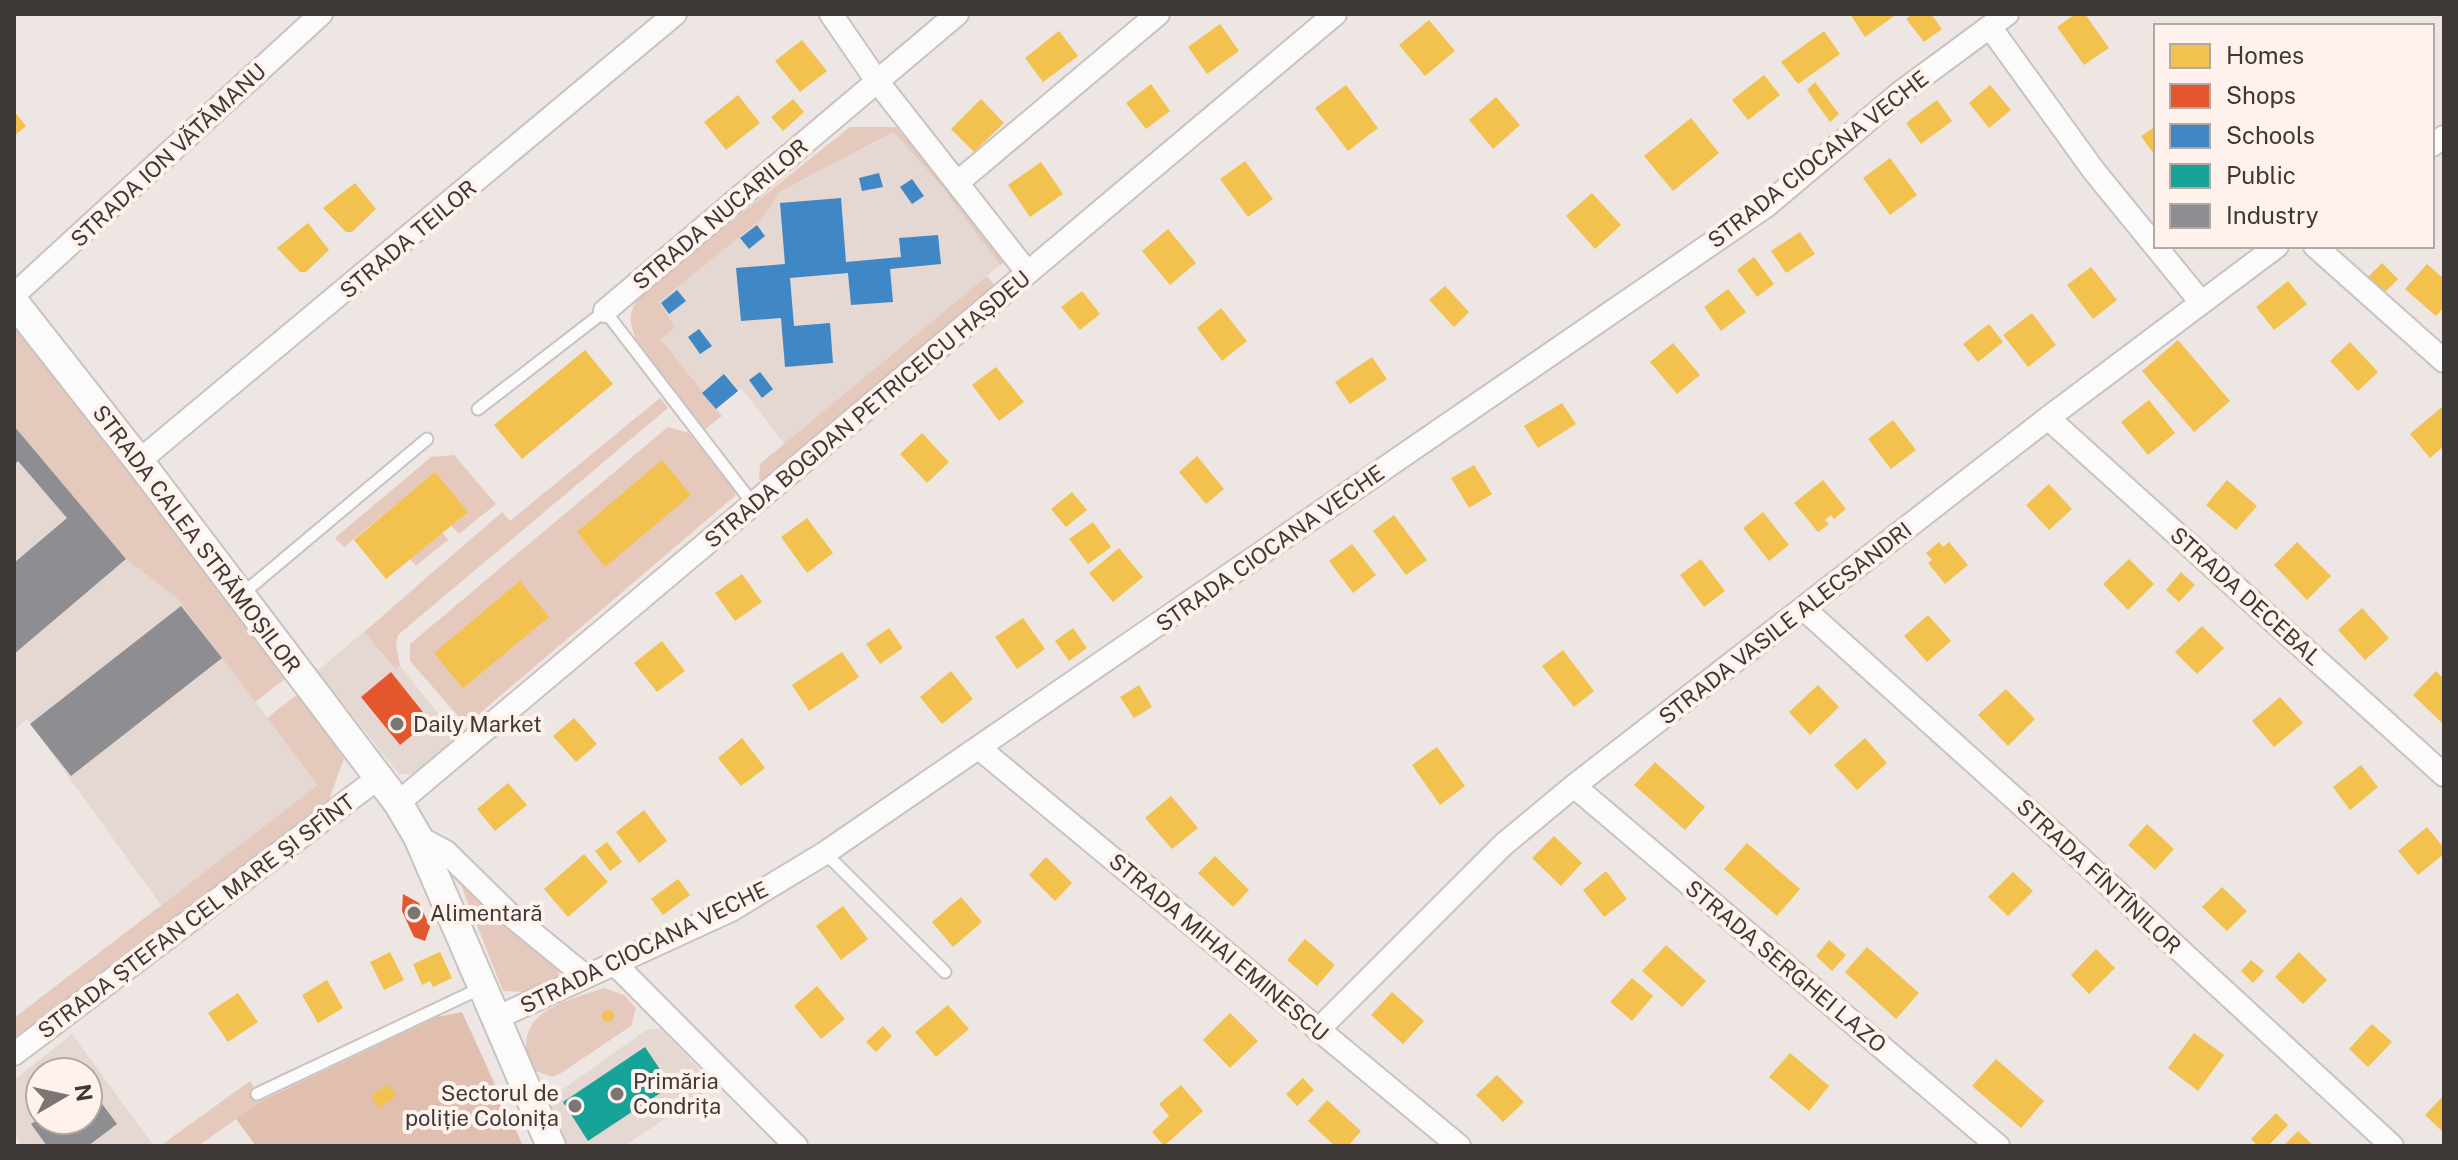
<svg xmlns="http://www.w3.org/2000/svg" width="2458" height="1160" viewBox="0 0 2458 1160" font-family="'Public Sans',sans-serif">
  <rect width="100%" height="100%" fill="#ede6e3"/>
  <!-- built -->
  <path fill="#e5d7d1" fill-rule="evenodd" d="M895,132L942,187L1000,265L785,445L741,388L716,409L661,338L659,302L763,218L779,192Z
    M14,426L126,559L175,596L319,785L161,905L27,719L14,730Z
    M364,632L394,669L400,665L450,729L451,745L416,774H399L317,671Z
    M648,1029H661L715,1086L624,1146H567L549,1106L556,1094Z
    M72,1034L154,1146H22L14,1133V1080ZM40,1072H88V1120H40Z"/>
  <!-- green -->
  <path fill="#e5c9bc" d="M850,127H896L930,164L1004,263L1000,265L942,187L894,132L779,192L763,218L659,302L675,327L661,339L722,416L704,430C686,406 626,345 631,315C632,305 641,296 648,288Z
    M987,276L995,286L765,479L759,480L760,464Z
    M14,324L286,678L255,702L175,596L126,559L14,426Z
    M660,398L668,408L398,635L396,645L400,665L395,669L364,632L502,512L510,521Z
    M668,427L689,433L735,491V496L466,725L410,661V644Z
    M454,455L496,504L459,534L451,525L435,473L344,547L335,538L431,457Z
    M442,532L448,540L416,566L410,559Z
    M299,693L344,759L329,799L14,1042V1018L318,785L267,718Z
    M455,870L560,967L558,975L523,992L503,991Z
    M604,988L624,995L636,1008L631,1026L561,1073L553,1077L532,1070C508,1012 564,1002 604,988Z
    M250,1081L263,1100L198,1146H160Z"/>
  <!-- forest -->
  <path fill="#e1bfaf" d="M462,1012L523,1146H256L236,1119L263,1100L437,1017Z"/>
  <!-- homes -->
  <path fill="#f2c14e" d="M1850,14H1897L1865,37Z
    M1913,14H1931L1942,29L1924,42L1906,19Z
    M2075,14H2085L2109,48L2084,65L2057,27Z
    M1429,20L1455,51L1425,76L1399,45Z
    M1220,24L1239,51L1207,74L1188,47Z
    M1059,31L1078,56L1043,82L1025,58Z
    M1824,31L1840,54L1798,84L1781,62Z
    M802,40L827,71L800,92L775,61Z
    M1764,75L1780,95L1748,120L1732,100Z
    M1815,82L1839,114L1830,122L1807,90Z
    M1151,84L1170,111L1146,129L1126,103Z
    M1346,85L1378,128L1348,151L1315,108Z
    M1990,85L2011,110L1989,128L1969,103Z
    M738,95L760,123L726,150L704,122Z
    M1496,97L1520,125L1493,149L1469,120Z
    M793,99L804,112L783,131L771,117Z
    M981,99L1004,123L974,152L951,129Z
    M1937,100L1952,121L1921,144L1906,123Z
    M14,111L26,126L14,136Z
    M1691,118L1719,153L1673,191L1644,156Z
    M2156,126V157L2141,136Z
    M1890,158L1917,195L1890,215L1863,178Z
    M1245,161L1273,199L1248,217L1220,179Z
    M1041,162L1063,194L1030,217L1008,185Z
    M355,183L376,209L352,232H346L323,208Z
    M1592,193L1621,225L1595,249L1566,216Z
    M308,223L329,250L306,272H300L277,248Z
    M1168,229L1196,263L1170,285L1142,251Z
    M1800,232L1815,254L1786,273L1771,251Z
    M1754,257L1774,284L1757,297L1737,270Z
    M2382,263L2398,279L2380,297L2364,281Z
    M2427,264L2444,279V307L2436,316L2405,289Z
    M2091,267L2117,300L2093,319L2067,285Z
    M2288,281L2307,304L2274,330L2256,307Z
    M1445,286L1469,312L1454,327L1429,300Z
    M1728,289L1746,312L1721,331L1704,307Z
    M1082,291L1100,314L1080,330L1061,307Z
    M1221,308L1247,341L1222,361L1197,328Z
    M2032,313L2056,345L2028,367L2003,335Z
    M1989,324L2003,342L1978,362L1963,344Z
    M2178,340L2230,401L2194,432L2142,371Z
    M2350,342L2378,372L2358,391L2330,361Z
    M1673,343L1700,375L1677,394L1650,362Z
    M585,350L613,384L522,459L494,425Z
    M1372,357L1387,379L1350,404L1335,382Z
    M996,367L1024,402L999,421L972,385Z
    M2149,400L2175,433L2148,455L2121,422Z
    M1562,403L1576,424L1538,448L1524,426Z
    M2443,406L2444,446L2430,458L2410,434Z
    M1893,420L1916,450L1891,469L1868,439Z
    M922,433L949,462L927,483L900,454Z
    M1197,456L1224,489L1206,504L1179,472Z
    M662,460L691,495L605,567L577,532Z
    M1474,465L1492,494L1469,508L1451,478Z
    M435,472L468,512L386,579L354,540Z
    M1823,480L1846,509L1834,519L1831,515L1825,520L1829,524L1818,532L1794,503Z
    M2227,480L2257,506L2236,530L2206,505Z
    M2049,484L2072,509L2049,530L2026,505Z
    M1072,492L1087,510L1066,527L1051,509Z
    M1763,512L1789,545L1769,561L1743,528Z
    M1394,515L1427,560L1406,575L1373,531Z
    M807,518L833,553L807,573L781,537Z
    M1093,522L1111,547L1088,564L1069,539Z
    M1939,542L1943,547L1949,542L1968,565L1945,584L1928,563L1932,560L1926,553Z
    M2297,542L2331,576L2307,600L2274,565Z
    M1352,544L1376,575L1353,593L1329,561Z
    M1119,548L1143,577L1113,602L1089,573Z
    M1701,559L1725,591L1704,607L1680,575Z
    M2129,559L2154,584L2128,610L2103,584Z
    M2181,572L2195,585L2179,602L2166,590Z
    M742,574L762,602L735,621L715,593Z
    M520,581L549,617L463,688L434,653Z
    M2362,608L2389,638L2365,660L2338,630Z
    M1928,615L1951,641L1927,662L1904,636Z
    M1023,618L1045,649L1017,669L995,637Z
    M2202,626L2224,648L2197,674L2175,652Z
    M889,628L903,648L880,664L866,644Z
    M1073,628L1087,648L1069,661L1055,641Z
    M662,641L685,671L657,692L634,663Z
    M1563,650L1594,691L1574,707L1542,666Z
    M842,652L859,677L809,711L792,685Z
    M951,671L973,699L942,724L920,697Z
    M2436,671L2444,679V725L2413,695Z
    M1139,685L1152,707L1134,718L1120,697Z
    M1818,685L1839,707L1810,735L1789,712Z
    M2006,689L2035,719L2008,746L1978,715Z
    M2280,697L2303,723L2274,747L2252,721Z
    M574,718L597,744L576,762L553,736Z
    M742,738L765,768L741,786L718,758Z
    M1865,738L1887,763L1857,790L1834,765Z
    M1437,747L1465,786L1440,805L1412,765Z
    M1655,762L1705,807L1685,830L1634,785Z
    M2361,765L2378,787L2350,810L2333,787Z
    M508,783L527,805L495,831L477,809Z
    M1171,796L1198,828L1172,849L1145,818Z
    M644,810L667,841L639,863L616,832Z
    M2147,824L2174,849L2155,870L2128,845Z
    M2427,827L2444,848V854L2418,875L2398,851Z
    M1554,836L1582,863L1561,886L1532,858Z
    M607,842L622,862L610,871L595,851Z
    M1747,843L1800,889L1777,916L1724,869Z
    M584,854L608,882L568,917L544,889Z
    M1215,856L1249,890L1233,907L1198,873Z
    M1046,857L1072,883L1055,901L1029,875Z
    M1606,871L1627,899L1604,917L1583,890Z
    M2013,872L2033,891L2008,916L1988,897Z
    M678,879L690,895L663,915L651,899Z
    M2222,887L2247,911L2227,931L2202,907Z
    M961,897L982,922L953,947L932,922Z
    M843,906L868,939L841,960L816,926Z
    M1305,939L1335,965L1317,986L1287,960Z
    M1829,940L1846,955L1832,971L1816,956Z
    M1666,945L1706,981L1682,1007L1642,971Z
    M1867,947L1919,993L1896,1019L1845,972Z
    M2096,949L2115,968L2089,994L2071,975Z
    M390,952L404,980L384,990L370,962Z
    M440,952L452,978L433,987L430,981L422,985L413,964Z
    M2299,952L2327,980L2303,1004L2275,977Z
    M2251,960L2264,971L2253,983L2241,971Z
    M1632,978L1653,996L1632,1021L1610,1002Z
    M327,980L343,1008L318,1023L302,995Z
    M817,986L845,1019L821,1039L794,1006Z
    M1392,992L1424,1021L1403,1044L1371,1015Z
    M238,993L258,1022L228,1042L208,1013Z
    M948,1005L969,1029L936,1057L915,1032Z
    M602 1016a6 6 0 1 1 12 0a6 6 0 1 1-12 0Z
    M1230,1013L1258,1041L1230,1068L1203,1040Z
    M2372,1024L2392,1042L2368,1067L2349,1049Z
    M883,1026L892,1036L876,1052L866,1042Z
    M2194,1033L2224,1055L2198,1091L2168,1068Z
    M1790,1053L1829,1086L1809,1111L1769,1077Z
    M1996,1059L2044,1101L2021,1128L1972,1086Z
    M1497,1075L1524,1102L1503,1122L1476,1095Z
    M1303,1078L1314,1090L1297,1106L1286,1094Z
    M388,1084L397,1096L379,1108L371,1096Z
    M1181,1085L1203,1111L1164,1146L1152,1132L1169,1116L1159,1104Z
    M2444,1095V1133L2425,1115Z
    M1327,1100L1361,1131L1348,1146H1335L1308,1121Z
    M2276,1113L2288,1125L2268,1146H2258L2251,1139Z
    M2298,1131L2314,1146H2283Z"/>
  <!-- shops -->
  <path fill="#e4572e" d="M391,672L430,721L400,745L361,697Z
    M403,894L419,903L430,927L425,941L414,937L402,911Z"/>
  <!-- schools -->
  <path fill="#3f88c5" d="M879,173L883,187L862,191L859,178Z
    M912,179L924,196L912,204L900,187Z
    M841,198L846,262L901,257L899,238L938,235L941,264L890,269L893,302L851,305L848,273L790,278L794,326L830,323L833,363L785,367L781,318L741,321L736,268L785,264L780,203Z
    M757,225L765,236L749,249L740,238Z
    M677,290L686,301L669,314L661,303Z
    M699,329L712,346L700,354L688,337Z
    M760,372L773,389L762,398L749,380Z
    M724,374L738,391L716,409L702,393Z"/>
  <!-- public -->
  <path fill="#17a398" d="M645,1047L671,1086L588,1141L563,1102Z"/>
  <!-- industry -->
  <path fill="#8d8d92" d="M14,426L126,559L14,654V563L67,518L18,461L14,465Z
    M181,606L222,658L71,776L30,724Z
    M88,1085L117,1124L88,1146H47L31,1124L40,1118L88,1120Z"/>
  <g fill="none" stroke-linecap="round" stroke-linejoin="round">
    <!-- service casing -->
    <g stroke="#c8c3c1" stroke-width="15">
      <path id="service" d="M478,409L605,311L754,505
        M241,595L427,439
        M825,853L945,972
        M257,1094L481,988"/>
    </g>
    <!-- minor casing -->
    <g stroke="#c8c3c1" stroke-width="26">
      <path id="minor" d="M831,14L877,81L1027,272
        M1990,27L2094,171L2200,301
        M2432,145L2444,137
        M957,183L1158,14
        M2315,246L2444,361
        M14,295L321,14
        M605,311L957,14
        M2048,418L2444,775
        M139,461L675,14
        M1804,609L2055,835L2392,1146
        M979,748L1459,1146
        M1574,786L1998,1146
        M398,803L1335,14
        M418,837L446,852L508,913L585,976
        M614,963L796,1146
        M494,1019L731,910L825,853L1766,206L1900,93L2007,14
        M1318,1030L1503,845L1574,786L2048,418L2277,246
        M14,1054L378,778"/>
    </g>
    <!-- tertiary casing -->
    <g stroke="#c8c3c1" stroke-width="32">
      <path id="tertiary" d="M14,302L139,461L398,803L418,837L551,1146"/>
    </g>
    <!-- service -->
    <use href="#service" stroke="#fcfbfb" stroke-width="11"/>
    <!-- minor -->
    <use href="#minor" stroke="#fcfbfb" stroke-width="22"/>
    <!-- tertiary -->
    <use href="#tertiary" stroke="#fcfbfb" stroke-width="28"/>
  </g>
  <!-- markers -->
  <g fill="#7b7673" stroke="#fff2ec" stroke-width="3">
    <circle cx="397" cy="724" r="8"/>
    <circle cx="414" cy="913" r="8"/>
    <circle cx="617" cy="1094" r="8"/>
    <circle cx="575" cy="1106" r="8"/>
  </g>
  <g text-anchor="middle" stroke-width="8" stroke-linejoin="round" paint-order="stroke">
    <!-- street labels -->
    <g font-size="22" fill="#3e3937" stroke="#fff2ec">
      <text transform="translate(168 155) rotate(-43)" y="8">STRADA ION VĂTĂMANU</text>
      <text transform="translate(1818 159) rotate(-38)" y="8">STRADA CIOCANA VECHE</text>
      <text transform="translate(720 214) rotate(-40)" y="8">STRADA NUCARILOR</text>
      <text transform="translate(408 239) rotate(-40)" y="8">STRADA TEILOR</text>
      <text transform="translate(867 409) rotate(-40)" y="8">STRADA BOGDAN PETRICEICU HAȘDEU</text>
      <text transform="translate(197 539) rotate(53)" y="8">STRADA CALEA STRĂMOȘILOR</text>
      <text transform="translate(1270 548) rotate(-35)" y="8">STRADA CIOCANA VECHE</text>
      <text transform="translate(2246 596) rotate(42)" y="8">STRADA DECEBAL</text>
      <text transform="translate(1785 623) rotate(-38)" y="8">STRADA VASILE ALECSANDRI</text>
      <text transform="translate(2099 876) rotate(43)" y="8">STRADA FÎNTÎNILOR</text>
      <text transform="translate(196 916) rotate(-37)" y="8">STRADA ȘTEFAN CEL MARE ȘI SFÎNT</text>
      <text transform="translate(644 947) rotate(-26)" y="8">STRADA CIOCANA VECHE</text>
      <text transform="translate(1219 947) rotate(40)" y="8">STRADA MIHAI EMINESCU</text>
      <text transform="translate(1786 966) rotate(40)" y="8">STRADA SERGHEI LAZO</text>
    </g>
    <!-- poi labels -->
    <g font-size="22" fill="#3e3937" stroke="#fff2ec" text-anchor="start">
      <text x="413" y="732">Daily Market</text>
      <text x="430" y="921">Alimentară</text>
      <text x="633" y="1089">Primăria<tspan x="633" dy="25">Condrița</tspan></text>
      <text x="559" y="1101" text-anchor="end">Sectorul de<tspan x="559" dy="25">poliție Colonița</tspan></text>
    </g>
  </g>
  <!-- border -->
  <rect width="2458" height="1160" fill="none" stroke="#3e3937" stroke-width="32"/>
  <!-- legend -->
  <rect x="2154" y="24" width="280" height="224" fill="#fff2ec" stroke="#b2a8a4" stroke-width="2"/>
  <rect x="2170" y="44" width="40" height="24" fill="#f2c14e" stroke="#b2a8a4" stroke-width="2"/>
  <text x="2226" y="64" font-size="24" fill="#3e3937">Homes</text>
  <rect x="2170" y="84" width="40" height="24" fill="#e4572e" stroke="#b2a8a4" stroke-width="2"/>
  <text x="2226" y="104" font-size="24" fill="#3e3937">Shops</text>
  <rect x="2170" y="124" width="40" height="24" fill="#3f88c5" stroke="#b2a8a4" stroke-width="2"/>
  <text x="2226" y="144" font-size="24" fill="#3e3937">Schools</text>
  <rect x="2170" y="164" width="40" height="24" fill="#17a398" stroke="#b2a8a4" stroke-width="2"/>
  <text x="2226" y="184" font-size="24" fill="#3e3937">Public</text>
  <rect x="2170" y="204" width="40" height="24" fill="#8d8d92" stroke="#b2a8a4" stroke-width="2"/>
  <text x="2226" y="224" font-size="24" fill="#3e3937">Industry</text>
  <!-- north arrow -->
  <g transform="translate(64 1096) rotate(81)"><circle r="38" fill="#fff2ec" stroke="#b2a8a4" stroke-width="2"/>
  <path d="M0-6L14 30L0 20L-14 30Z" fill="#7b7673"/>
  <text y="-12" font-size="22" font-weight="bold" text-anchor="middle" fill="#3e3937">N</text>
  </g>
</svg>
